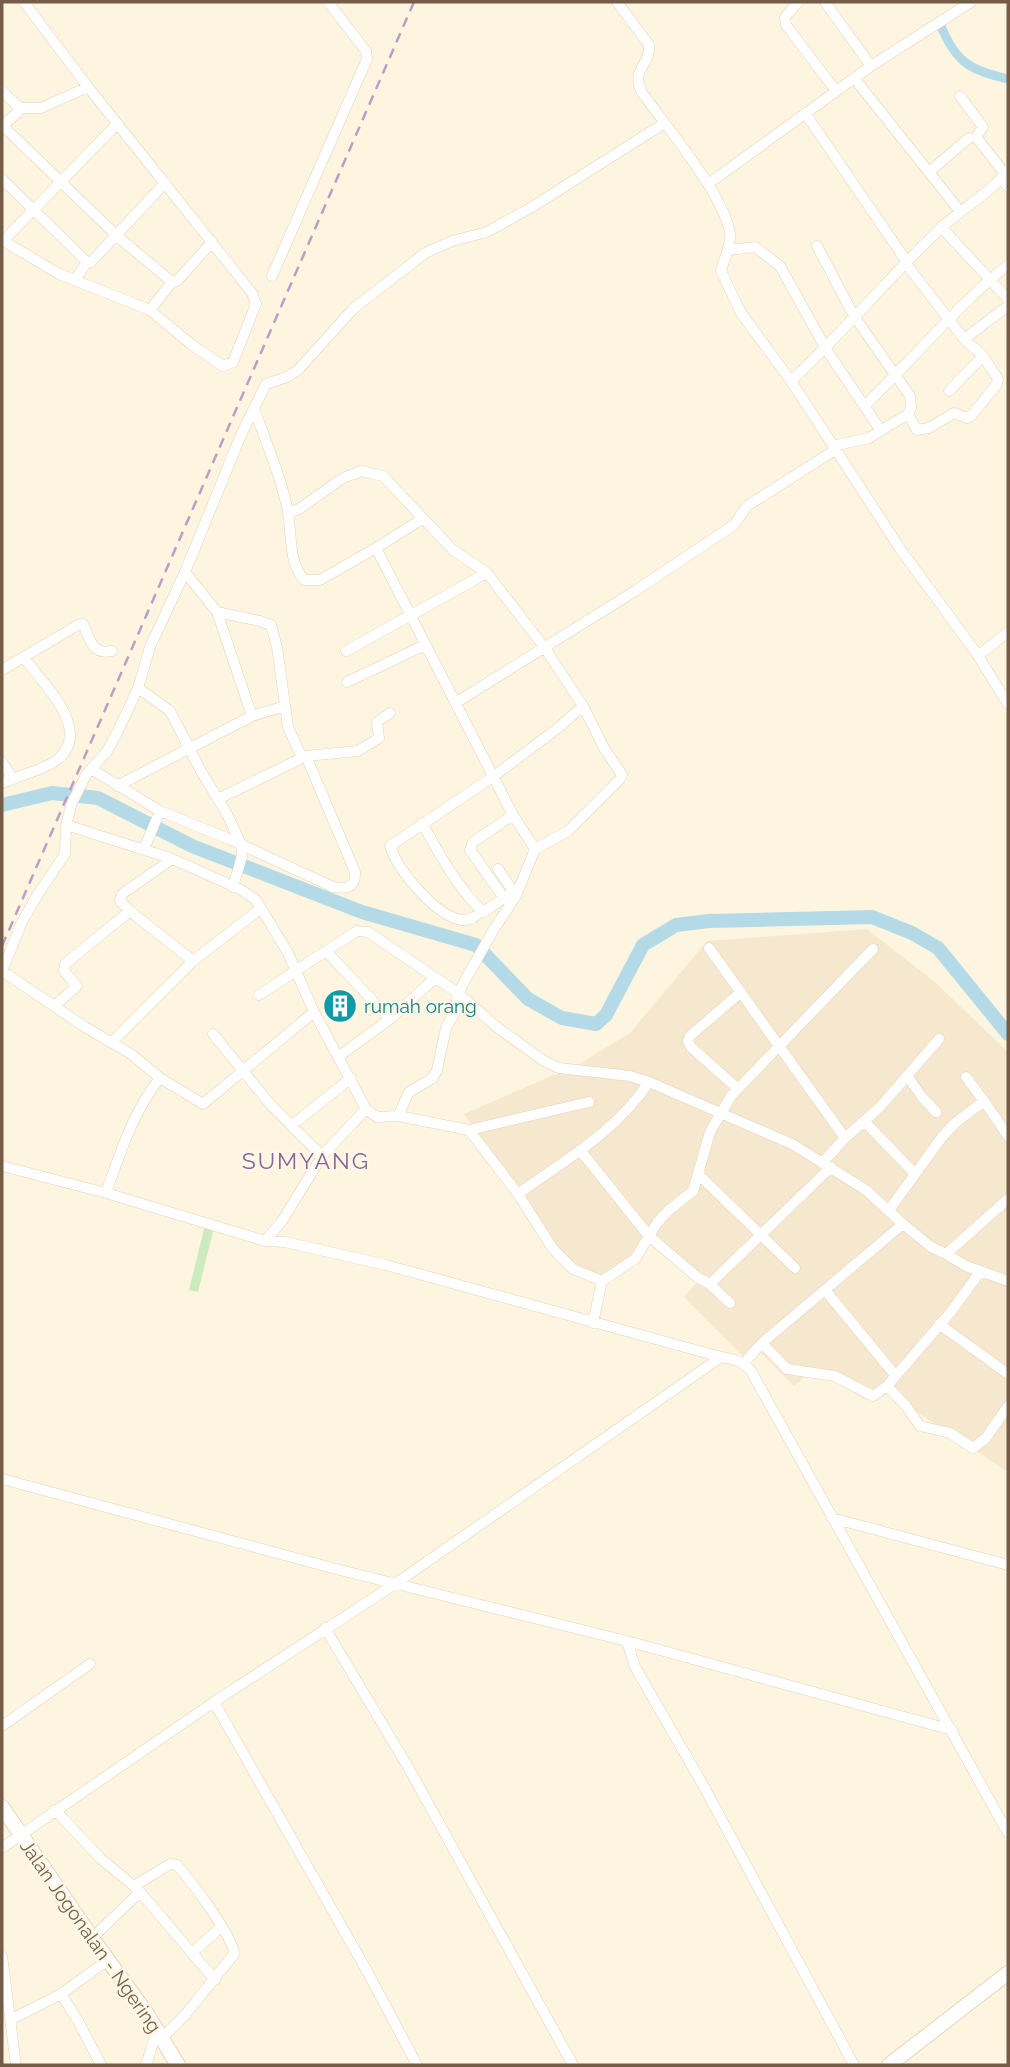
<svg xmlns="http://www.w3.org/2000/svg" width="1010" height="2067" viewBox="0 0 1010 2067" font-family="Raleway,sans-serif">
  <rect width="100%" height="100%" fill="#fdf5e0"/>
  <!-- residential -->
  <path fill="#f5e8ce" d="M867,929L936,983L1008,1052V1472L885,1391L865,1400L815,1368L794,1386L756,1348L744,1357L684,1297L698,1281L649,1236L630,1259L598,1280L559,1256L464,1114L579,1064L630,1033L707,941Z"/>
  <!-- green -->
  <path fill="#cbebbe" d="M205,1225L214,1227L198,1292L189,1290Z"/>
  <g fill="none" stroke-linecap="round" stroke-linejoin="round">
    <!-- canal -->
    <path stroke="#b4dae7" stroke-width="9" d="M939,21C954,60 967,70 1008,79"/>
    <!-- river -->
    <path stroke="#b4dae7" stroke-width="14" d="M2,805L52,793L98,798L192,846L362,912L476,945L528,999L562,1018L596,1024L606,1015L643,945L676,925L709,921L872,917L912,933L938,948L1008,1034"/>
    <!-- minor casing -->
    <g stroke="#e1d2bc" stroke-width="11">
      <path id="minor" d="M617,2L649,45C651,64 631,70 641,91C664,124 726,197 730,234C731,246 724,259 721,271L741,313L791,381L901,550L977,654L1008,704
        M798,2L785,17L786,25L836,91
        M825,2L871,66
        M854,78L959,210
        M2,91L20,108L17,113L2,126
        M960,96L983,127L976,137L1005,174
        M20,108H41L88,87
        M805,113L907,262
        M2,125L117,236L172,282L177,281L212,242
        M929,172L969,138
        M2,179L87,262H91L165,183
        M1001,179L1008,187
        M708,184L871,66L971,2
        M941,227L1008,299
        M2,240L59,274L150,310L192,345L223,366L233,362L256,304L252,293L88,87L24,2
        M3,241L117,124
        M817,246L854,316L910,396L911,408L908,414
        M728,250L755,247L780,266L826,349L881,431
        M906,264L964,339
        M272,276L367,59L366,51L328,2
        M75,280L87,262
        M150,310L172,282
        M791,381C843,333 888,278 939,230C960,209 990,194 1008,170
        M949,391L983,356
        M864,406C913,360 955,307 1008,265
        M254,408C266,442 281,477 288,512C292,534 288,561 304,580H320L376,548
        M833,446L869,438L908,414L917,430L929,428L954,413L967,418L971,416L997,384L998,379L983,356L964,339L1008,306
        M288,513L299,509L343,478L361,471L383,476L453,550L487,573L544,647L583,706L604,748L622,775L620,779L568,831L535,849L516,896L494,929L458,993L498,1028L544,1061L559,1068L630,1076L649,1082L792,1144L866,1190L903,1224
        M422,519L376,548L513,815L535,849
        M217,612L252,716
        M346,651L487,573
        M978,656L1008,632
        M2,670L78,625L83,624C91,641 92,655 112,651
        M347,682L425,645
        M138,688L170,711L202,773L227,814L241,844L242,856L233,887
        M457,702L635,591L734,525L747,506L835,450
        M2,762L13,779L2,783
        M91,769L160,811L229,839L333,887C346,889 356,888 355,872L306,756H301L288,727L277,647L271,625L260,621L217,612L185,572
        M13,779C27,773 46,769 58,759C93,730 42,682 24,658
        M117,786L252,716L285,706
        M218,799L306,756L358,751L379,738L377,722L390,713
        M422,823C440,855 457,887 483,912L509,895L515,897
        M66,825L170,858L240,889L256,900L288,953L314,1012L366,1109L377,1117L398,1116L469,1130L518,1194L553,1249L573,1269L602,1281
        M144,849L160,811
        M172,859L122,894L120,901L130,911L193,961
        M498,869L516,896
        M504,898L470,850L473,842L513,815
        M482,911C476,916 470,921 462,920C435,916 398,870 390,846L494,776L558,728L583,706
        M709,948L845,1138
        M326,951L357,931L368,932L458,993L455,1012L446,1028L437,1070L433,1078L409,1092L398,1116
        M259,995L326,951L390,1019L338,1057
        M54,1006L77,986L64,971L65,964L130,911
        M314,1012L203,1104L160,1078L131,1054L85,1027L2,971L22,922L38,894L65,854L66,825L72,803L86,775L107,751L117,733L138,688L150,647L185,572L241,435L266,384L287,377L298,370L353,309L425,253L452,241L487,232L532,207L663,124
        M390,1019L435,978
        M213,1034L270,1104L322,1156L366,1109
        M112,1042L193,961L260,909
        M908,1077L922,1097L936,1112
        M966,1077L984,1101
        M738,1089L691,1047L688,1041L690,1036L741,992
        M865,1122L914,1173
        M291,1126L351,1078
        M469,1130L589,1102
        M580,1150L649,1236L697,1277L710,1284L730,1303
        M822,1163L845,1138L880,1107L939,1039
        M2,1166L106,1193L265,1241L285,1242L386,1265L721,1357
        M699,1175L795,1268
        M106,1193C121,1151 133,1112 160,1078
        M518,1194C564,1161 617,1131 649,1082
        M889,1210L942,1137L954,1124L984,1101L1008,1136
        M265,1241L282,1221L322,1156
        M946,1254L966,1266L1008,1281
        M710,1284L831,1167
        M825,1290L895,1375
        M593,1323L602,1281L635,1259L657,1223L669,1210L693,1191L710,1132L731,1096L873,949
        M939,1324L1008,1374
        M762,1343L787,1369L835,1376L873,1396L887,1386L950,1313L980,1272
        M744,1363L762,1343L903,1224L931,1247L946,1254L1008,1199
        M887,1386L906,1406L920,1426L950,1433L973,1448L986,1438L1008,1406
        M2,1479L340,1570L627,1641L952,1730
        M832,1518L1008,1565
        M325,1628L408,1767L573,2065
        M627,1641L635,1667L703,1785L854,2065
        M214,1702L395,1584L721,1357C733,1359 744,1361 751,1371L1008,1833
        M2,1726L90,1664
        M55,1810L101,1859L134,1886L170,1864L177,1865C190,1880 234,1937 234,1954L185,2015L163,2037
        M2,1848L214,1702L367,1971L417,2065
        M140,1892L215,1980
        M92,1938L140,1892L135,1888
        M192,1953L221,1927
        M2,1956L16,2065
        M61,1994L77,2019L101,2065
        M10,2020L61,1994L108,1960
        M146,2065L157,2030"/>
    </g>
    <!-- secondary casing -->
    <g stroke="#e7d4b9" stroke-width="16">
      <path id="secondary" d="M2,1807L92,1938L145,2011L178,2065
        M889,2065L1008,1973"/>
    </g>
    <!-- minor -->
    <use href="#minor" stroke="#fff" stroke-width="10"/>
    <!-- secondary -->
    <use href="#secondary" stroke="#fff" stroke-width="14"/>
    <!-- rail -->
    <path stroke="#b99fc6" stroke-width="2.5" stroke-dasharray="10 7" stroke-linecap="butt" d="M2,946L414,2"/>
  </g>
  <!-- icons -->
  <defs>
    <g id="building-disc" transform="scale(1.75)"><circle r="9.5" fill="#0f9aa8" stroke="#fff8e7"/><path d="M-4-6H4V6H1V3H-1V6H-4ZM-2.5-4.3h1.7v1.8h-1.7ZM.8-4.3h1.7v1.8H.8ZM-2.5-1h1.7V.8h-1.7ZM.8-1h1.7V.8H.8Z" fill="#fff"/></g>
  </defs>
  <g fill-rule="evenodd">
    <use href="#building-disc" x="340" y="1006"/>
  </g>
  <g text-anchor="middle" stroke-width="5" stroke-linejoin="round" paint-order="stroke">
    <!-- culture labels -->
    <g font-size="19" fill="#0d838f" stroke="#fff8e7" text-anchor="start">
      <text x="364" y="1013">rumah orang</text>
    </g>
    <!-- street labels -->
    <g font-size="19" fill="#755c46" stroke="#fff8e7">
      <text transform="translate(91 1936) rotate(55)" y="7">Jalan Jogonalan - Ngering</text>
    </g>
    <!-- quarter labels -->
    <g font-size="23" letter-spacing="2" fill="#8d6199" stroke="#fff8e7">
      <text x="306" y="1169">SUMYANG</text>
    </g>
  </g>
  <!-- border -->
  <rect width="1010" height="2067" fill="none" stroke="#755c46" stroke-width="7"/>
</svg>
